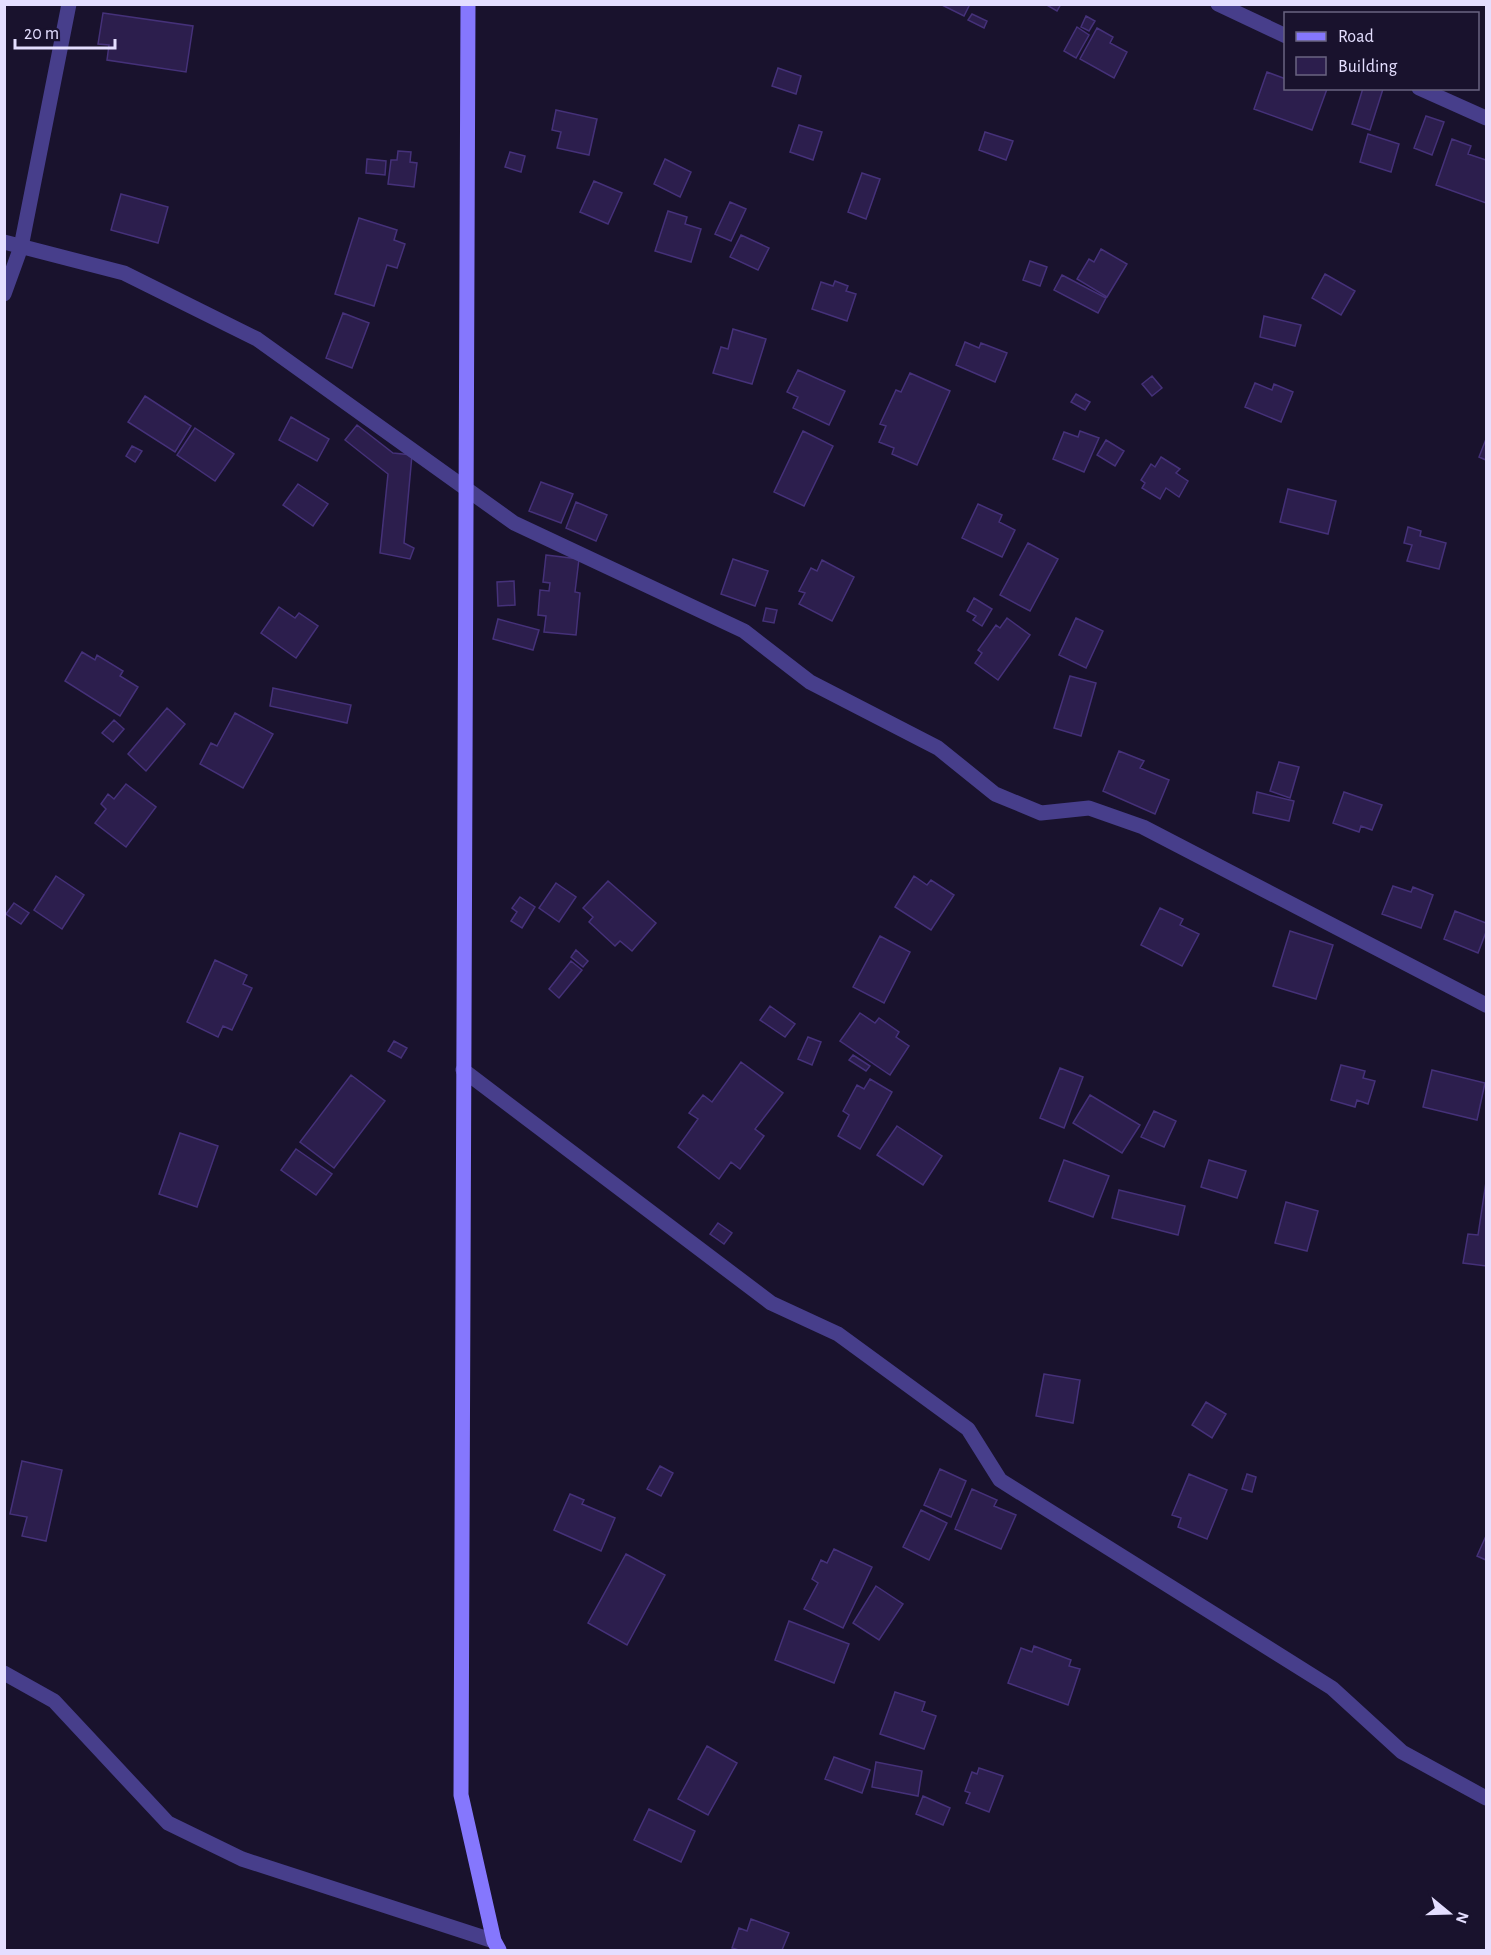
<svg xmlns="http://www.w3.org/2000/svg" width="1491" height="1955" viewBox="0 0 1491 1955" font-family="'Alegreya Sans',sans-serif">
  <rect width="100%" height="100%" fill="#19122d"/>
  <!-- building -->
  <path fill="#2c1e4d" stroke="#453179" stroke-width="1.5" d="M940,4H970L964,16Z
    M1045,4H1061L1057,11Z
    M103,13L193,26L186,72L107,60L109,45L98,44Z
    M972,14L987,21L984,28L968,20Z
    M1086,16L1095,21L1089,31L1081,27Z
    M1077,27L1089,35L1076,58L1064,51Z
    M1097,28L1113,37L1110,43L1127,52L1114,78L1080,59Z
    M778,68L801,76L796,94L772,86Z
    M1267,72L1286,79V88L1327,89L1312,130L1254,109Z
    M1363,88L1383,89L1370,130L1352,124Z
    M556,110L597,119L589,155L557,148L561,132L552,130Z
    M1426,116L1444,122L1432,155L1414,148Z
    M799,125L822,132L813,160L790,152Z
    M985,132L1013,141L1006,160L979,150Z
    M1368,134L1399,144L1391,172L1360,162Z
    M1452,139L1471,146L1468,154L1486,160V203L1436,185Z
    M398,151L411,152L410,162L417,163L414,187L388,184L391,160H397Z
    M510,152L525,156L521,172L505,167Z
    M367,159L386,161L385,175L366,173Z
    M665,159L691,172L680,197L654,184Z
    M862,173L880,179L866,219L848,212Z
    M594,181L622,193L608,224L580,212Z
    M121,194L168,207L158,243L111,230Z
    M730,202L746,209L731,241L715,234Z
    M668,211L687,217L685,224L701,229L691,262L655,251Z
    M359,218L397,230L394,240L405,244L397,268L387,265L374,306L335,294Z
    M741,235L769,248L758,270L730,257Z
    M1101,249L1127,264L1107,297L1077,279L1089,259L1094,262Z
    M1030,261L1047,267L1040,286L1023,280Z
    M1325,274L1355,291L1341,315L1312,298Z
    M1062,275L1106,298L1098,313L1054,290Z
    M835,281L848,286L846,291L856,294L847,321L812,309L821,282L833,286Z
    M343,313L369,323L352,368L326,358Z
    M1264,316L1301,325L1295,346L1260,337Z
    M733,329L766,339L752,384L713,373L721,347L728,349Z
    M965,342L979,348L981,343L1007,353L995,382L956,365Z
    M798,370L845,391L829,425L793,408L798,397L787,392Z
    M910,373L950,391L917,465L892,454L894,448L879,442L886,426L880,424L896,390L901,392Z
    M1152,376L1162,388L1152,396L1142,384Z
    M1255,383L1272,390L1274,384L1293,392L1281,422L1245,407Z
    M1076,394L1090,402L1085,410L1071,402Z
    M145,396L191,426L175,452L128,422Z
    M291,417L329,439L317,461L279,440Z
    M357,425L393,453L412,455L404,543L414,548L410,559L380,553L388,474L345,440Z
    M195,428L234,454L215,481L177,455Z
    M803,431L833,446L804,506L774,492Z
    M1080,431L1099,438L1084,472L1053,459L1064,432L1078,437Z
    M1486,439V460L1479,457Z
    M1106,440L1124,451L1115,466L1097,455Z
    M132,446L142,451L135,462L126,456Z
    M1161,457L1180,469L1176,473L1188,481L1179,497L1166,488L1160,499L1142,488L1145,483L1141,480L1151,464L1155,467Z
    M541,482L573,494L561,523L529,511Z
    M298,484L328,504L313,526L283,505Z
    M1288,489L1336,501L1328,534L1280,522Z
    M576,502L607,515L596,541L566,528Z
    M978,504L1002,515L999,522L1015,530L1002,557L962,538Z
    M1408,527L1421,531L1420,536L1446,543L1439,569L1407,561L1412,545L1404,543Z
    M1028,543L1058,559L1030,611L1000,595Z
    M546,555L579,559L575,592L580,593L576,635L544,632L546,616L538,615L540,590L549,591L550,583L543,582Z
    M733,559L768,571L755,606L721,594Z
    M822,560L854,577L832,621L799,604L805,593L799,591L811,568L817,571Z
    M514,581L515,605L498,606L497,582Z
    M974,598L992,609L982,626L973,620L976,616L967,611Z
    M279,607L295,618L299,613L318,626L296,658L261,633Z
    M766,608L777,610L774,623L763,621Z
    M1007,618L1030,635L998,680L975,663L982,653L978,650L996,625L1000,628Z
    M1076,618L1103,631L1086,668L1059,655Z
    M498,619L539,630L533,650L493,639Z
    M82,652L95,660L97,655L123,671L120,676L138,687L120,716L65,681Z
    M1070,676L1096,683L1081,736L1054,728Z
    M273,688L351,705L347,723L270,706Z
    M167,708L185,724L146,771L128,754Z
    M235,713L273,734L243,788L200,764L211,743L217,746Z
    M114,720L124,729L113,742L102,733Z
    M1119,751L1144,761L1140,768L1169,780L1155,814L1103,791Z
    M1279,762L1299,767L1290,798L1270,791Z
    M126,784L156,807L126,847L95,823L106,809L101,804L108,794L114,799Z
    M1257,792L1294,801L1289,821L1253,813Z
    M1344,792L1382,805L1372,830L1361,826L1359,832L1333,823Z
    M56,876L84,895L62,929L34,910Z
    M914,876L927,885L931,880L954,895L931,930L895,907Z
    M608,881L656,923L632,951L620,941L615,946L589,922L593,917L583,908Z
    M556,883L576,897L559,922L539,908Z
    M1393,886L1411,892L1413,887L1433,895L1421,928L1382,914Z
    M520,897L535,907L522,928L511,921L517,912L512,908Z
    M14,903L29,913L21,924L6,914Z
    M1160,908L1183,919L1180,925L1199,934L1182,966L1141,945Z
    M1455,911L1486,923V932L1478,953L1444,939Z
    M1290,931L1333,945L1316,999L1273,986Z
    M880,936L910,952L884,1003L853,987Z
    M576,950L588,961L583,967L571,957Z
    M215,960L247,975L243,984L252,988L232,1030L223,1026L218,1037L187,1022Z
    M571,961L582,970L559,998L549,989Z
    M770,1006L795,1024L785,1037L760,1020Z
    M860,1013L875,1023L879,1018L899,1032L896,1037L909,1046L890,1075L840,1041Z
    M808,1037L821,1042L812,1065L798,1059Z
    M394,1041L407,1048L401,1058L388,1051Z
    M853,1055L870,1066L866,1071L849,1060Z
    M741,1062L783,1093L755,1129L764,1136L740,1169L731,1162L719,1179L678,1147L698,1119L689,1113L703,1095L712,1102Z
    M1341,1065L1365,1071L1363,1078L1375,1081L1368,1104L1357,1100L1355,1107L1331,1100Z
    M1060,1068L1083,1077L1064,1128L1040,1118Z
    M1432,1070L1485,1083L1477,1120L1423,1107Z
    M351,1075L385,1101L334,1168L300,1142Z
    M870,1079L892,1092L860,1149L838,1136L849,1115L843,1111L857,1085L864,1089Z
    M1090,1095L1140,1125L1122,1153L1073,1123Z
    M1154,1111L1176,1121L1164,1147L1141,1137Z
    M897,1126L942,1156L923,1185L877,1155Z
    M180,1133L218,1146L197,1207L159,1194Z
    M296,1149L332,1174L316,1195L281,1170Z
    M1064,1160L1109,1176L1093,1217L1049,1201Z
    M1209,1160L1246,1171L1237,1198L1201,1187Z
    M1486,1182V1266L1463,1263L1468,1234L1478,1235Z
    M1119,1190L1185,1206L1178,1235L1112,1218Z
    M1286,1202L1318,1211L1307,1251L1275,1243Z
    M718,1223L732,1233L724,1244L710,1234Z
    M1044,1374L1080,1380L1073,1423L1036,1416Z
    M1206,1402L1226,1414L1212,1438L1192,1425Z
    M22,1461L62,1470L46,1541L22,1536L27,1517L10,1514Z
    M660,1466L673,1473L661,1496L647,1489Z
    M940,1469L966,1481L951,1517L924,1505Z
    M1189,1474L1227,1490L1207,1539L1178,1527L1181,1518L1172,1515Z
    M1247,1474L1256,1477L1252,1492L1242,1489Z
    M972,1489L997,1500L994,1506L1016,1515L1001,1549L955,1529Z
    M570,1494L584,1500L582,1504L615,1518L601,1551L554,1530Z
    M921,1510L947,1523L929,1560L903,1547Z
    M1486,1536V1560L1477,1556Z
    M834,1549L872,1567L843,1628L804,1609L818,1583L812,1579L821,1560L827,1563Z
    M626,1554L665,1575L627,1645L588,1623Z
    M876,1586L903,1604L879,1640L853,1623Z
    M789,1621L849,1644L834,1683L775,1660Z
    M1034,1646L1071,1660L1069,1666L1080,1669L1068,1705L1008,1683L1021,1648L1032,1652Z
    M895,1692L925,1702L922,1711L936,1716L924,1749L880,1734Z
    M707,1746L737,1763L708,1815L678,1799Z
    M834,1757L870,1770L862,1793L825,1779Z
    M876,1762L922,1771L918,1796L872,1787Z
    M979,1768L1003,1776L989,1812L966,1803L970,1793L965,1791L972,1772L977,1774Z
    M923,1796L950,1808L943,1825L916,1814Z
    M649,1809L695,1831L681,1862L634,1840Z
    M751,1919L789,1933L782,1950H739L732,1948L739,1928L747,1931Z"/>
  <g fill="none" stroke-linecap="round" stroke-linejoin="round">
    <!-- street -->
    <path stroke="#473e8b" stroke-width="15" d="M1218,4L1286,36
      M1419,88L1486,118
      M4,242L124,273L257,339L514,523L744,631L810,682L938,748L995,794L1041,813L1089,808L1143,827L1486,1005
      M4,294L21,247L69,4
      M463,1070L771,1303L838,1334L968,1429L1000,1480L1332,1688L1402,1752L1486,1798
      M4,1673L54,1701L168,1823L242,1859L494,1941"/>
    <!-- secondary -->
    <path stroke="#8577fd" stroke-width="15" d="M468,4L461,1795L494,1941L499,1950"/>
  </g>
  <!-- border -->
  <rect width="1491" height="1955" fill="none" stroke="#e4deff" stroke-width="12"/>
  <!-- legend -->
  <rect x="1284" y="12" width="195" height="78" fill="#19122d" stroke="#6a6481" stroke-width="1.5"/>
  <rect x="1296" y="32" width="30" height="9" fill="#8577fd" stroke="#6a6481" stroke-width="1.5"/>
  <text x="1338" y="42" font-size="18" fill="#e4deff">Road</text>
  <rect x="1296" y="57" width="30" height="18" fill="#2c1e4d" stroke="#6a6481" stroke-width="1.5"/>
  <text x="1338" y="72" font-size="18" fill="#e4deff">Building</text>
  <!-- north arrow -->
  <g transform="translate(1449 1913) rotate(109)" stroke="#19122d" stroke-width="4.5" paint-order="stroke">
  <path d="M0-4.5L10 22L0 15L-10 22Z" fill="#e4deff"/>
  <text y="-9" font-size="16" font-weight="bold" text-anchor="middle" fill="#e4deff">N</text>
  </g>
  <!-- scale -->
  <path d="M15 39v9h100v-9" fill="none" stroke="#e4deff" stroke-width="3"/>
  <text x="24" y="39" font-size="18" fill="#e4deff" stroke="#19122d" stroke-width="4.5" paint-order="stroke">20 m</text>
</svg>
